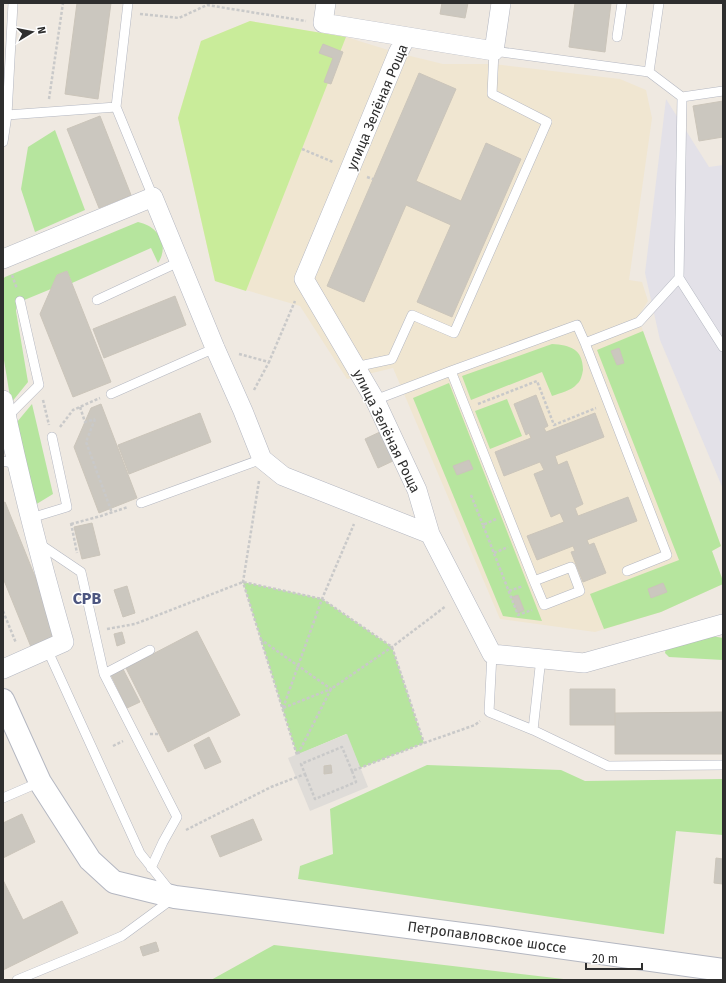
<svg xmlns="http://www.w3.org/2000/svg" width="726" height="983" viewBox="0 0 726 983" font-family="'Fira Sans',sans-serif">
  <rect width="100%" height="100%" fill="#efe9e1"/>
  <!-- industrial -->
  <path fill="#e3e1e8" d="M666,99L709,167L723,165V489L660,340L645,273Z"/>
  <!-- education -->
  <path fill="#f0e6d1" d="M250,21L346,37L398,53L443,64H494L620,79L646,90L652,118L629,280L642,282L648,301L638,317L721,546L712,551L723,581V584L661,612L595,632L500,619L393,368L347,379L300,306L215,281L178,118L201,41Z"/>
  <!-- green -->
  <path fill="#b6e59e" d="M55,130L85,210L35,232L21,189L28,147Z
    M138,222C158,226 170,245 158,263L151,248L72,283L67,271L57,275L51,289L17,303L16,311L28,382L11,403L3,354V279L5,277Z
    M643,331L721,546L712,551L723,581V584L661,612L604,629L590,594L679,560L597,350Z
    M552,344C570,345 583,349 583,370C582,375 581,381 577,384C571,391 560,393 552,396L542,372L471,400L462,376Z
    M449,383L542,621L503,616L413,398Z
    M507,399L522,436L490,449L475,411Z
    M32,404L53,494L35,505L17,422Z
    M243,582L322,599L392,647L424,743L360,768L346,734L297,755Z
    M712,636L723,638V660L669,657L665,653L666,648Z
    M427,765L561,770L585,781L723,779V835L676,831L664,934L298,879L300,866L333,854L330,809Z
    M274,945L572,980H211Z"/>
  <!-- pitch -->
  <path fill="#c9ec9a" d="M250,21L346,37L246,291L215,281L178,118L201,41Z"/>
  <!-- plaza -->
  <path fill="#dfdcd8" d="M347,734L368,787L310,811L288,758Z"/>
  <!-- building -->
  <path fill="#cbc7bf" stroke="#cbc5ba" d="M77,3H111L98,99L65,94Z
    M442,3H468L465,18L440,14Z
    M575,3H611L605,52L569,47Z
    M323,44L343,52L331,84L324,82L333,58L319,53Z
    M419,73L456,89L416,181L461,201L486,143L521,159L452,317L417,302L451,225L406,205L364,302L327,286Z
    M723,101V137L699,141L693,106Z
    M100,116L131,195L99,208L67,129Z
    M67,271L111,382L73,397L40,314L57,275Z
    M175,296L186,325L104,358L93,329Z
    M619,348L624,363L617,365L611,351Z
    M536,395L548,426L544,428L546,432L595,413L604,437L555,456L558,465L567,461L583,504L575,508L578,516L628,497L637,521L587,540L589,545L594,543L606,573L583,582L571,552L575,551L573,546L537,560L527,536L564,522L560,513L551,517L534,474L544,470L540,462L504,476L495,452L531,438L529,433L526,435L514,404Z
    M101,404L137,498L99,513L74,447L91,408Z
    M200,413L211,442L129,474L118,445Z
    M382,431L395,460L378,468L365,439Z
    M469,460L473,469L457,475L453,466Z
    M5,502L59,636L31,647L3,578V503Z
    M92,523L100,555L82,559L74,527Z
    M663,583L667,592L651,598L648,589Z
    M127,586L135,613L123,617L114,590Z
    M518,595L524,610L518,613L512,597Z
    M197,631L240,715L168,752L126,668Z
    M122,632L125,643L117,646L114,634Z
    M123,669L140,702L127,708L111,675Z
    M570,689H615V725H570Z
    M723,712V754H615V713Z
    M209,737L221,762L205,769L194,745Z
    M331,765L332,773L324,774V766Z
    M22,814L35,842L3,858V823Z
    M253,819L262,840L220,857L211,836Z
    M716,858L723,859V884L714,883Z
    M3,880L23,920L62,901L78,933L3,970Z
    M156,942L159,951L143,956L140,947Z"/>
  <g fill="none" stroke-linecap="round" stroke-linejoin="round">
    <!-- lane casing -->
    <g stroke="#b4b7c1" stroke-width="10">
      <path id="lane" d="M128,3L116,107L153,197
        M617,37L622,3
        M649,72L682,97L679,278L723,347
        M682,97L723,91
        M7,115L116,107
        M3,142L7,115L13,3
        M97,300L179,262
        M585,343L667,555L627,571
        M355,367L392,359L412,315L454,333L547,122L492,94L494,51L649,72L659,3
        M451,371L534,581L544,605L580,591L571,567L534,581
        M111,394L215,348
        M375,400L451,371L577,325L585,343L639,322L679,278
        M7,417L39,385L20,301
        M3,461L17,464
        M141,503L262,459
        M31,518L67,507L52,437
        M38,543L81,572L104,674L150,650
        M492,654L489,712L533,730L608,766L723,765
        M104,674L177,817L163,842L151,868
        M533,730L541,658
        M3,798L40,782
        M17,980L92,949L122,936L175,897L140,853L47,649"/>
    </g>
    <!-- street casing -->
    <g stroke="#b4b7c1" stroke-width="20">
      <path id="street" d="M326,3L323,23L494,51L501,3
        M406,37L398,53L350,169L304,279L375,400L417,490L430,534L492,654L584,663L723,624
        M3,259L153,197L215,348L243,411L262,459L283,476L430,534
        M3,400C20,481 41,562 64,642L3,669"/>
    </g>
    <!-- secondary casing -->
    <g stroke="#b4b7c1" stroke-width="24">
      <path id="secondary" d="M3,700L40,782L90,860L114,882L175,897L493,938L723,970"/>
    </g>
    <!-- path -->
    <path stroke="#c9c9c9" stroke-width="2.5" stroke-dasharray="3 2" stroke-linecap="butt" d="M140,14L179,18L207,5L306,21
      M49,99L63,3
      M302,149L333,162
      M367,177L373,179
      M12,275L17,289
      M239,354L269,362L295,301
      M254,390L269,362
      M43,400L49,425
      M478,404L537,381L554,425L596,408
      M80,407L85,422L95,419
      M95,419L86,442L112,513
      M60,427L73,410L100,398
      M259,481L243,582L297,755
      M471,495L483,525
      M496,519L483,525L518,615L532,610
      M71,523L77,553
      M71,524L101,516L128,507
      M494,553L508,547
      M509,591L523,586
      M3,611L16,643
      M107,629L135,624L243,582L322,599L392,647L424,743
      M260,639L331,689L283,708
      M283,708L322,599L354,524
      M150,734H159
      M113,746L123,741
      M298,754L331,689L392,647L446,606
      M305,774L315,799L356,782L352,771
      M186,830L271,787L305,774L301,764L342,747L352,771L424,743L475,725L480,721"/>
    <!-- lane -->
    <use href="#lane" stroke="#fff" stroke-width="9"/>
    <!-- street -->
    <use href="#street" stroke="#fff" stroke-width="19"/>
    <!-- secondary -->
    <use href="#secondary" stroke="#fff" stroke-width="22"/>
  </g>
  <g text-anchor="middle" stroke-width="3" stroke-linejoin="round" paint-order="stroke">
    <!-- street labels -->
    <g font-size="14" fill="#2e2e2e" stroke="#fff">
      <text transform="translate(377 107) rotate(-67)" y="5">улица Зелёная Роща</text>
      <text transform="translate(387 431) rotate(64)" y="5">улица Зелёная Роща</text>
      <text transform="translate(487 937) rotate(8)" y="5">Петропавловское шоссе</text>
    </g>
    <!-- quarter labels -->
    <g font-size="16" font-weight="bold" fill="#4d5680" stroke="#fff">
      <text x="87" y="604">СРВ</text>
    </g>
  </g>
  <!-- border -->
  <rect width="726" height="983" fill="none" stroke="#2e2e2e" stroke-width="8"/>
  <!-- north arrow -->
  <g transform="translate(32 32) rotate(80)" stroke="#ffffff" stroke-width="3" paint-order="stroke">
  <path d="M0-3L7 15L0 10L-7 15Z" fill="#2e2e2e"/>
  <text y="-6" font-size="11" font-weight="bold" text-anchor="middle" fill="#2e2e2e">N</text>
  </g>
  <!-- scale -->
  <path d="M586 963v6h56v-6" fill="none" stroke="#2e2e2e" stroke-width="2"/>
  <text x="592" y="963" font-size="12" fill="#2e2e2e" stroke="#ffffff" stroke-width="3" paint-order="stroke">20 m</text>
</svg>
